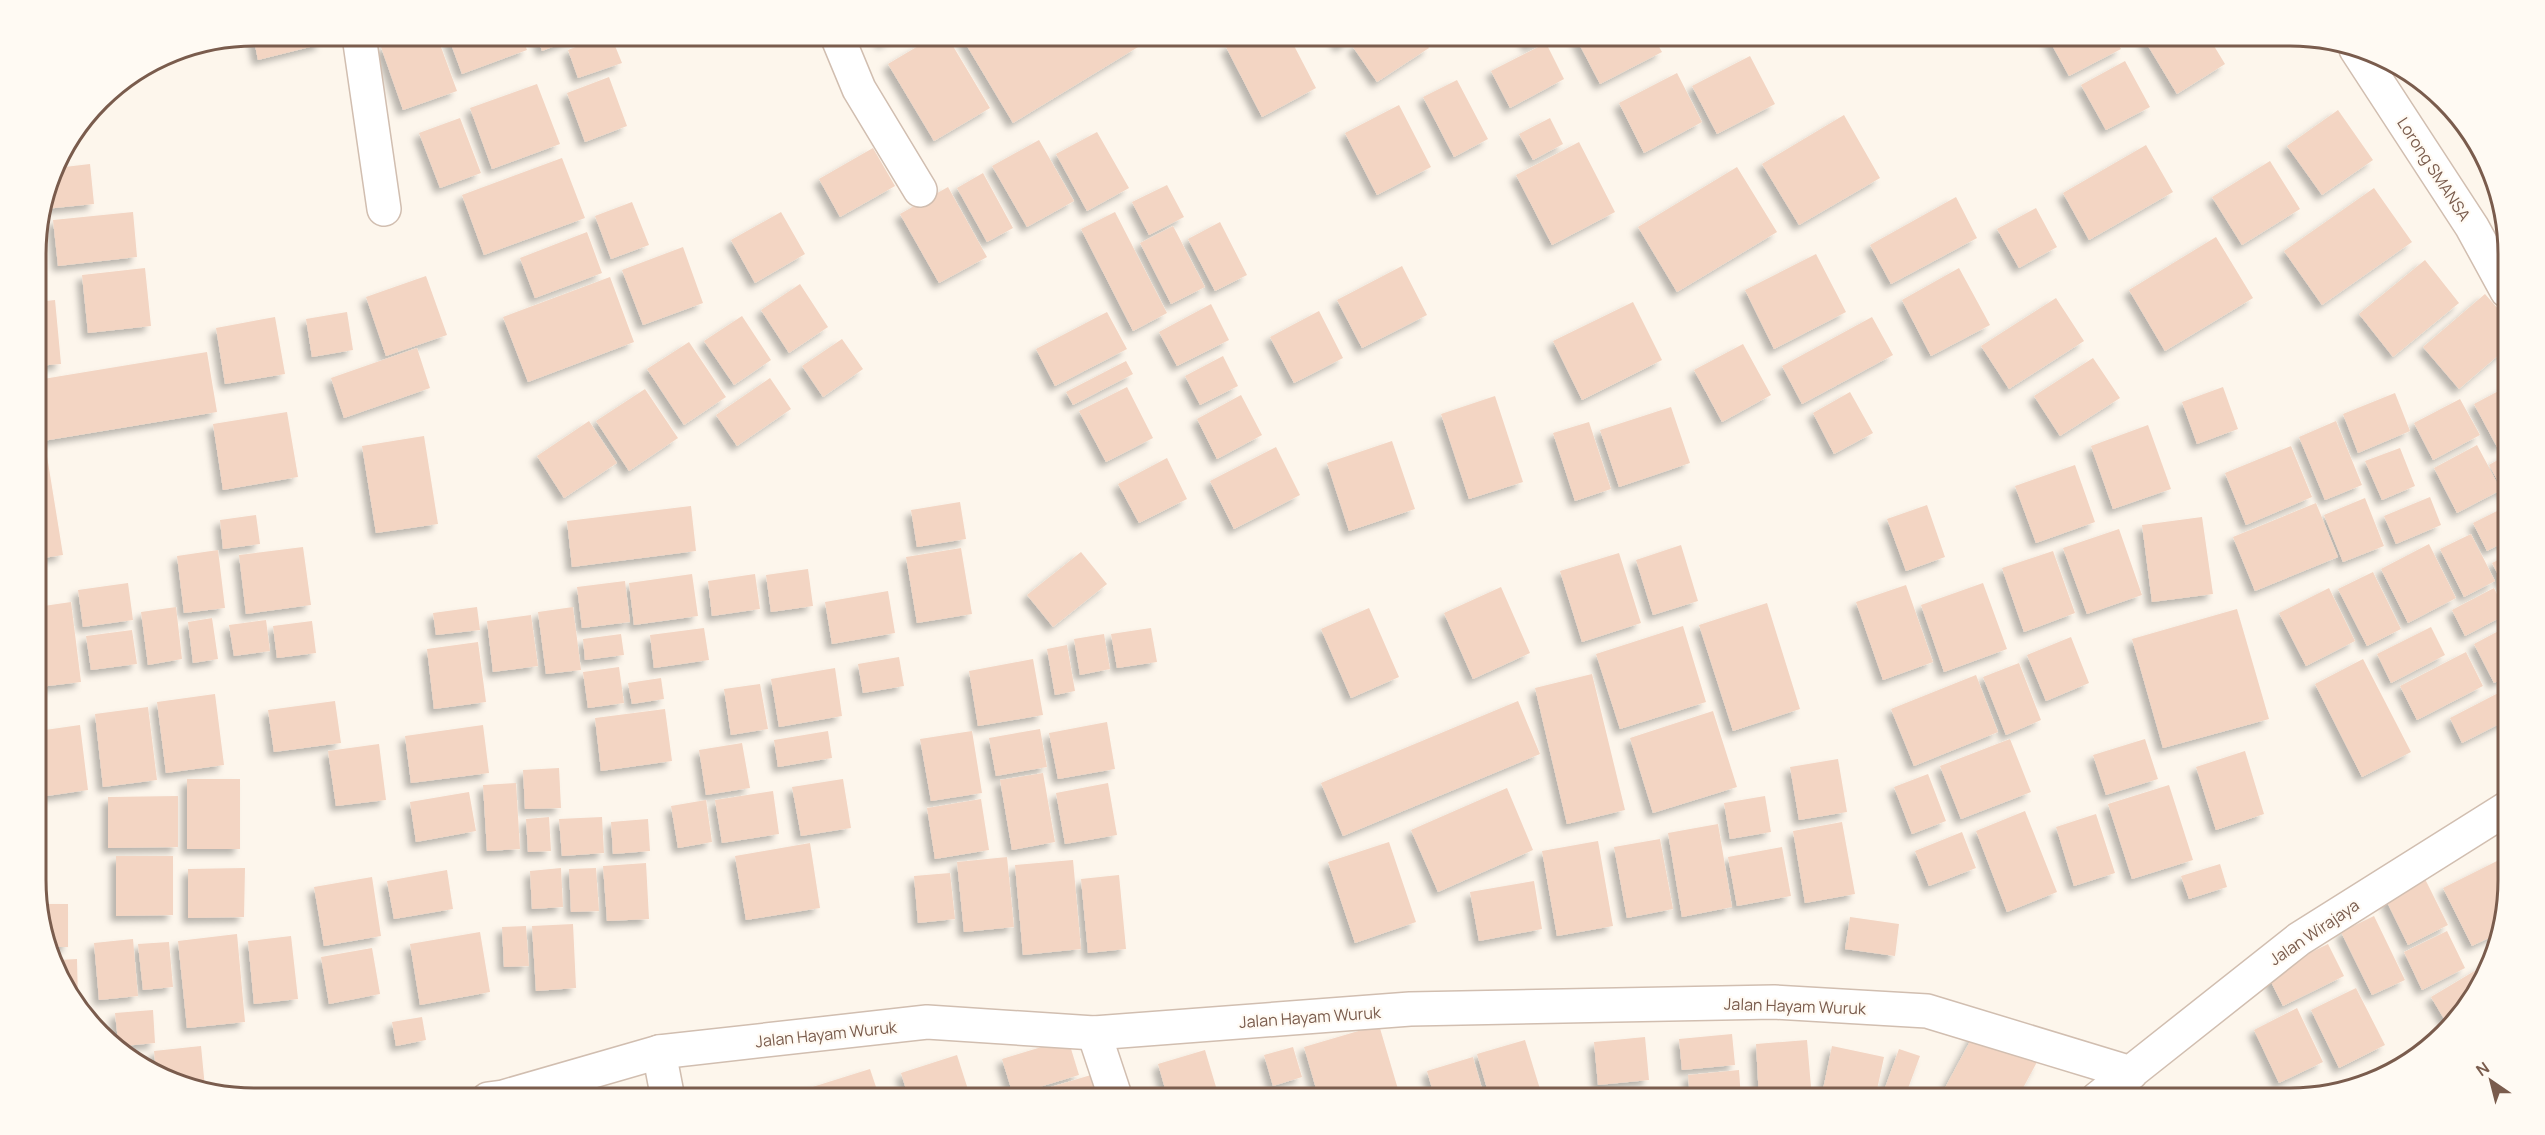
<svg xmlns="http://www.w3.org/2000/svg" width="2545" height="1135" viewBox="0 0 2545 1135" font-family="Manrope,sans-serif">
  <defs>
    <filter id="shadow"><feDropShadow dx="-5.5" dy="5.5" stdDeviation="3" flood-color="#0004"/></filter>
  </defs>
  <rect width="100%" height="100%" fill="#fdf6ec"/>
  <!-- building -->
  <path fill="#f3d5c3" filter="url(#shadow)" d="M253,36H320L322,44L258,60Z
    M409,36H437L457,91L403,110L381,47Z
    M448,36H522L527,50L462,74Z
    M537,36H581L542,51Z
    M604,36H611L622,63L578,78L568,50Z
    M878,36H896L883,44Z
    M935,36H947L990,108L934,141L888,64Z
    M961,36H1131L1138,47L1013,123Z
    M1247,36H1289L1316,88L1262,117L1226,47Z
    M1333,36H1356L1340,47Z
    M1369,36H1421L1429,48L1377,82L1353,47Z
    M1523,36H1551L1528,46Z
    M1575,36H1653L1662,52L1600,84Z
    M2047,36H2114L2121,49L2069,76Z
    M2142,36H2208L2225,64L2177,94Z
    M1546,43L1564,79L1510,108L1491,71Z
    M1750,56L1775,104L1717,134L1692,86Z
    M2125,61L2150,107L2106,130L2081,85Z
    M1677,73L1702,122L1644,153L1619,103Z
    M609,77L627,126L585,142L567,93Z
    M1457,80L1488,139L1454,157L1423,97Z
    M537,84L560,144L492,169L470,108Z
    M1399,105L1431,167L1377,195L1345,133Z
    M2338,110L2373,160L2322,195L2287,146Z
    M1844,115L1880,178L1799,225L1762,164Z
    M460,118L481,173L440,188L419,133Z
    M1550,118L1563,144L1533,160L1519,134Z
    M1097,132L1129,188L1087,211L1056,154Z
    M1039,140L1074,201L1027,227L992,166Z
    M1579,142L1615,212L1552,245L1516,175Z
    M2146,145L2173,192L2089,240L2063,193Z
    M873,148L895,186L840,217L819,179Z
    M562,158L585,218L484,255L462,195Z
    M2270,161L2300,209L2242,245L2212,197Z
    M90,164L94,204L45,209L56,168Z
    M1737,167L1777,232L1677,292L1638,227Z
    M983,173L1013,228L987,242L957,188Z
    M1167,185L1184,217L1149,235L1132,202Z
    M948,187L987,257L939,283L900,214Z
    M2374,188L2412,242L2322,305L2284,251Z
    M1956,197L1977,238L1891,284L1870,245Z
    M632,202L649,245L611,259L595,216Z
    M2036,208L2057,247L2019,268L1997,229Z
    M133,212L137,257L58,266L53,220Z
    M781,212L805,254L755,283L731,240Z
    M1115,212L1167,313L1133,331L1081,229Z
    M1220,222L1247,275L1215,291L1188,239Z
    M1173,226L1205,287L1171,304L1140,243Z
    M587,232L602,273L535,298L520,258Z
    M2216,237L2253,298L2165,351L2129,290Z
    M38,243L41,291H37V244Z
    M683,247L703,303L643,325L622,270Z
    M1816,254L1846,312L1774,349L1745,290Z
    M2425,260L2459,303L2393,357L2359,314Z
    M1402,266L1427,315L1362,348L1337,300Z
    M145,268L151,326L88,333L82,275Z
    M1959,268L1990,325L1931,356L1902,300Z
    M426,276L447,335L386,356L366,297Z
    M610,277L634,342L528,382L503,317Z
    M800,284L828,327L789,353L761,310Z
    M2485,294L2507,319L2508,347L2459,389L2423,347Z
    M2056,298L2084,341L2009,389L1981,346Z
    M55,300L61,364L37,366V302Z
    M1633,302L1662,360L1582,400L1553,341Z
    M1211,304L1229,340L1177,366L1159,332Z
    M1319,311L1343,358L1294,383L1270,337Z
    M347,312L353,350L312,357L306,319Z
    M1107,312L1127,349L1055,386L1036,349Z
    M742,316L771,360L734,385L704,341Z
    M275,317L285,374L225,384L216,328Z
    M1872,317L1893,355L1802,404L1782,366Z
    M842,339L863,369L823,397L802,366Z
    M689,342L726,397L684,425L647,369Z
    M1743,344L1771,395L1722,422L1694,370Z
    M417,348L430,388L344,418L331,378Z
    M207,352L217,412L37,442V380Z
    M1223,356L1238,386L1200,405L1185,376Z
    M2093,358L2120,398L2060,436L2034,396Z
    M1126,361L1133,374L1073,405L1066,392Z
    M770,378L791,409L737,446L716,415Z
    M2508,386V441L2497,447L2474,404Z
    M1127,387L1153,438L1106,462L1079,411Z
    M2223,387L2238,429L2197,444L2182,402Z
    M645,389L678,438L629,471L596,421Z
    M1850,392L1873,433L1834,454L1813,413Z
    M2395,393L2410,431L2358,453L2343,414Z
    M1241,395L1262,435L1217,459L1197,419Z
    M1495,396L1523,482L1469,499L1441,414Z
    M2460,399L2480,435L2433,460L2414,423Z
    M1671,407L1690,463L1619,487L1600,430Z
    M287,412L298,477L223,490L213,424Z
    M589,421L617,463L564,498L537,456Z
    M2336,421L2362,485L2325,500L2299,437Z
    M1589,422L1611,489L1575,501L1553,433Z
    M2148,425L2171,489L2113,509L2091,446Z
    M424,436L438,524L376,533L362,446Z
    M1392,441L1415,509L1349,531L1327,463Z
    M2477,445L2501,490L2457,513L2434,468Z
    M2291,446L2312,497L2246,525L2225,473Z
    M1276,447L1300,495L1234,529L1210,481Z
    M2400,448L2415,486L2382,500L2365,461Z
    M46,450L63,555L37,559V452Z
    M2508,454V500L2489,465Z
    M1167,458L1187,499L1139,523L1118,484Z
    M2075,465L2095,522L2036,543L2015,486Z
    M2430,497L2441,525L2396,544L2384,516Z
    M2365,498L2384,546L2343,562L2324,515Z
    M960,502L966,539L917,547L911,510Z
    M2316,503L2338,557L2255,591L2233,537Z
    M1927,505L1945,557L1906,571L1887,519Z
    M691,506L696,551L572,567L567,521Z
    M2503,508L2508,518V540L2487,551L2473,523Z
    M256,515L260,544L223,549L220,520Z
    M2202,517L2213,594L2152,602L2142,525Z
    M2119,529L2142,595L2087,614L2063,548Z
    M2471,534L2495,581L2464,597L2440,549Z
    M2429,544L2456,598L2408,623L2381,569Z
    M1681,545L1698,601L1653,615L1636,560Z
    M303,547L311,605L246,614L239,555Z
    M961,548L972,614L917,623L906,557Z
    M218,550L225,608L184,613L177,556Z
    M2053,551L2075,613L2024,632L2002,568Z
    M1081,552L1107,584L1053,627L1027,595Z
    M1619,553L1641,623L1582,642L1560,571Z
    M2508,555V587L2505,588L2492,563Z
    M808,569L813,606L771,612L766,575Z
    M2373,572L2401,629L2367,646L2338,589Z
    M692,574L698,616L634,625L629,583Z
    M755,574L760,609L712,616L708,581Z
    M625,581L630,622L582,628L577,587Z
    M128,583L133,620L83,627L78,590Z
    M1983,583L2007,649L1944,672L1921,605Z
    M1906,585L1933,662L1883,680L1856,602Z
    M1501,587L1530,653L1473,679L1444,613Z
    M2329,588L2355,641L2306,666L2279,613Z
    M2494,588L2507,614L2465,636L2452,610Z
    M888,591L895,633L832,644L825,602Z
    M71,602L81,682L40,687L37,607Z
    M1767,603L1800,709L1733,731L1699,625Z
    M176,607L182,659L148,665L141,612Z
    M477,607L480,630L436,635L433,613Z
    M573,607L581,670L546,674L538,612Z
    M1369,608L1399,677L1351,698L1321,629Z
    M2237,609L2269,719L2163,748L2132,639Z
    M531,615L538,666L493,672L487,621Z
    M212,618L218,659L193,663L188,622Z
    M266,620L270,651L234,656L229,625Z
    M312,621L316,653L277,658L273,626Z
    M1683,626L1706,702L1620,729L1596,654Z
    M2508,626V676L2494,683L2474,644Z
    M2431,627L2445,655L2391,683L2377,654Z
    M704,628L709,660L654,668L650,635Z
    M1151,628L1157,662L1117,668L1111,634Z
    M132,630L137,664L91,670L86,636Z
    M621,634L624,655L585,660L583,639Z
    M1104,634L1110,669L1080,675L1074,639Z
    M2071,637L2089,683L2046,701L2027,655Z
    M478,642L486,702L434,709L427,649Z
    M1067,645L1075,691L1055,695L1047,649Z
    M2466,652L2483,686L2417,720L2400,686Z
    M899,657L904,686L863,693L858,664Z
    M1033,659L1043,715L978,726L969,671Z
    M2363,659L2411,752L2362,777L2315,684Z
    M2019,663L2041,720L2006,735L1983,677Z
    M619,667L624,703L588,708L583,672Z
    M835,668L842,716L779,727L771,679Z
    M1592,674L1625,810L1567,824L1535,688Z
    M1976,675L1998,732L1914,766L1891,709Z
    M661,678L664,699L632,704L628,683Z
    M760,684L768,729L731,735L724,689Z
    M2508,688L2509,719L2462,743L2450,718Z
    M215,694L224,765L166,773L157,702Z
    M335,701L341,743L274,752L268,710Z
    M1518,701L1540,754L1343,836L1321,783Z
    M148,707L157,780L103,787L95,714Z
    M665,709L672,761L601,771L595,718Z
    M1713,711L1737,787L1653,813L1630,738Z
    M1107,722L1115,769L1058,779L1049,733Z
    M80,725L88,790L40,797L38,775V731Z
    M483,725L489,773L411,783L405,736Z
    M1040,729L1047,767L996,776L989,738Z
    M828,731L832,758L778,767L774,740Z
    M972,731L982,793L931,801L920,739Z
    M2010,739L2031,792L1961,819L1940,766Z
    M2145,739L2158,779L2106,795L2093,755Z
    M742,743L750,788L706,795L699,750Z
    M379,744L386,800L336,806L328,751Z
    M2245,751L2264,814L2216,830L2196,767Z
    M1838,759L1847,812L1799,820L1790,767Z
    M559,768L561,808L525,809L523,770Z
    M1043,773L1055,842L1012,850L1000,780Z
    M1928,774L1946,821L1912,834L1894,787Z
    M187,779H240V849H187Z
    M843,779L851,828L801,836L792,787Z
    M516,783L520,849L487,851L483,785Z
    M1108,783L1117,835L1065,844L1056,793Z
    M2169,785L2193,860L2132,879L2108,804Z
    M1507,788L1533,850L1438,892L1411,830Z
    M773,791L779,834L722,843L715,800Z
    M469,792L476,831L416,842L410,802Z
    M178,796V847L108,848V797Z
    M1765,796L1771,832L1730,839L1724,803Z
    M981,799L989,850L935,859L927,808Z
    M706,800L712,842L678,848L671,806Z
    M2025,811L2057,892L2007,912L1976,831Z
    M2096,814L2115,873L2074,886L2056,827Z
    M549,817L551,851L528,852L526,819Z
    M602,817L604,853L562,856L559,819Z
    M648,819L650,851L613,854L611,822Z
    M1842,822L1855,894L1805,903L1793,831Z
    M1718,824L1732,907L1682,917L1668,833Z
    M1962,832L1976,868L1929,886L1915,851Z
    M1660,839L1673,909L1627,918L1614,847Z
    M1598,841L1613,926L1557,936L1542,851Z
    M1389,842L1416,922L1355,943L1328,862Z
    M810,843L820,908L746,920L735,856Z
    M1782,847L1791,896L1737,906L1728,857Z
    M116,856H173V915L116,916Z
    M1007,857L1014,927L964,932L957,862Z
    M1073,860L1081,949L1023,955L1015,865Z
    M2497,861L2508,885L2499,933L2472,946L2443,888Z
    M646,863L649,919L607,921L603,866Z
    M2220,864L2227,887L2189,899L2181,876Z
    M245,868L244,917L188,918V869Z
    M561,868L563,907L532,909L530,871Z
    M596,868L599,911L571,912L569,869Z
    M447,870L453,909L394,919L387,881Z
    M950,873L955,919L918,923L914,876Z
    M1119,875L1126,949L1088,953L1081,879Z
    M372,877L381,936L324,946L314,887Z
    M2425,879L2448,925L2408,945L2385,898Z
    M1534,881L1542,929L1479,941L1470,892Z
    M38,904H68V947H54Z
    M2374,916L2405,980L2372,995L2341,932Z
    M1850,917L1899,924L1895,956L1845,949Z
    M573,924L576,988L536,991L532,926Z
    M526,926L529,966L504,967L502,927Z
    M2447,931L2465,968L2422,990L2404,952Z
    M480,932L490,992L420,1005L410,944Z
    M237,934L245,1022L187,1028L178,941Z
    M291,936L298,999L254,1004L248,941Z
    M133,939L138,996L99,1000L94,943Z
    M169,942L173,987L143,990L138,944Z
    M2328,944L2344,976L2283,1006L2267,974Z
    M372,948L380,994L329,1004L321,957Z
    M77,959L78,1004L59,960Z
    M2493,960L2455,1024L2450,1029L2431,997Z
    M2356,988L2385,1045L2339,1068L2311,1010Z
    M2297,1008L2323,1062L2279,1083L2254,1030Z
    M153,1010L155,1043L124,1046L118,1041L115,1013Z
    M422,1017L426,1040L396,1046L392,1022Z
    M1379,1025L1400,1096L1390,1099H1319L1304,1047Z
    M1976,1030L2037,1062L2017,1099H1939Z
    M1732,1034L1735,1065L1682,1070L1679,1039Z
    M1645,1037L1649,1080L1598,1085L1594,1042Z
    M1068,1039L1079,1075L1013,1095L1002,1059Z
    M1525,1040L1543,1099H1490L1477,1054Z
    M1807,1040L1812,1099H1759L1756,1044Z
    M201,1046L205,1088L171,1082L156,1071L154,1051Z
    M1832,1046L1884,1057L1875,1099H1821Z
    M1293,1047L1302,1077L1273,1086L1264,1055Z
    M1899,1049L1920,1056L1904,1099L1883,1093Z
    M1205,1050L1216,1087L1178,1099H1168L1158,1064Z
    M957,1055L971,1099H909L901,1073Z
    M1473,1057L1485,1099H1435L1427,1071Z
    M2397,1068L2398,1069L2356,1088L2354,1084Z
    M870,1069L880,1099H806L803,1090Z
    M1739,1070L1741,1099H1690L1688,1075Z
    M1091,1075L1098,1099H1014V1098Z
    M1652,1093V1099H1616V1097Z"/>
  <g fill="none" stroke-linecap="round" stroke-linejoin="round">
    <!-- minor casing -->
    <g stroke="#d1beb0" stroke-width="36">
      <path id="minor" d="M359,36L384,209
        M837,36L859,89L920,190
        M2356,49L2472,227L2507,291
        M1094,1033L1116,1099
        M659,1052L668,1099"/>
    </g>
    <!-- tertiary casing -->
    <g stroke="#d1beb0" stroke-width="36">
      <path id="tertiary" d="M488,1099L503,1097L659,1052L927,1022L1094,1033L1410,1009L1774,1002L1927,1011L2131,1073
        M2097,1099L2299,939L2509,807"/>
    </g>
    <!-- minor -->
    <use href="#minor" stroke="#fff" stroke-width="33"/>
    <!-- tertiary -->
    <use href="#tertiary" stroke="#fff" stroke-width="33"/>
  </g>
  <g text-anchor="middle" stroke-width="4.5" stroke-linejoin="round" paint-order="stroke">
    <!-- street labels -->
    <g font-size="16" fill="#7a5c4d" stroke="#fffaf3">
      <text transform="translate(2434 169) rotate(57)" y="6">Lorong SMANSA</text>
      <text transform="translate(2314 932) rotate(-34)" y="6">Jalan Wirajaya</text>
      <text transform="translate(1795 1006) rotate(2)" y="6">Jalan Hayam Wuruk</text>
      <text transform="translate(1310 1017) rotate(-4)" y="6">Jalan Hayam Wuruk</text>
      <text transform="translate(826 1034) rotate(-6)" y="6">Jalan Hayam Wuruk</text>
    </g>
  </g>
  <!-- crop -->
  <path d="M0 0H2545V1135H0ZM254 46H2290A208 208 0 0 1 2498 254V880A208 208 0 0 1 2290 1088H254A208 208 0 0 1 46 880V254A208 208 0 0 1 254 46Z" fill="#fffaf3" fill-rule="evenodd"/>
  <path fill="none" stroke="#7a5c4d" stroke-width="3" d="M254 46H2290A208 208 0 0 1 2498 254V880A208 208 0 0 1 2290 1088H254A208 208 0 0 1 46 880V254A208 208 0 0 1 254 46Z"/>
  <!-- north arrow -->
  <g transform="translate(2491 1081) rotate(325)" stroke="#fffaf3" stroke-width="4.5" paint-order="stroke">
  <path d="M0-4.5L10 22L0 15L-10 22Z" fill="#7a5c4d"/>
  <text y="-9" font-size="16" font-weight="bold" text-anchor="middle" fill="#7a5c4d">N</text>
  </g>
</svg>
